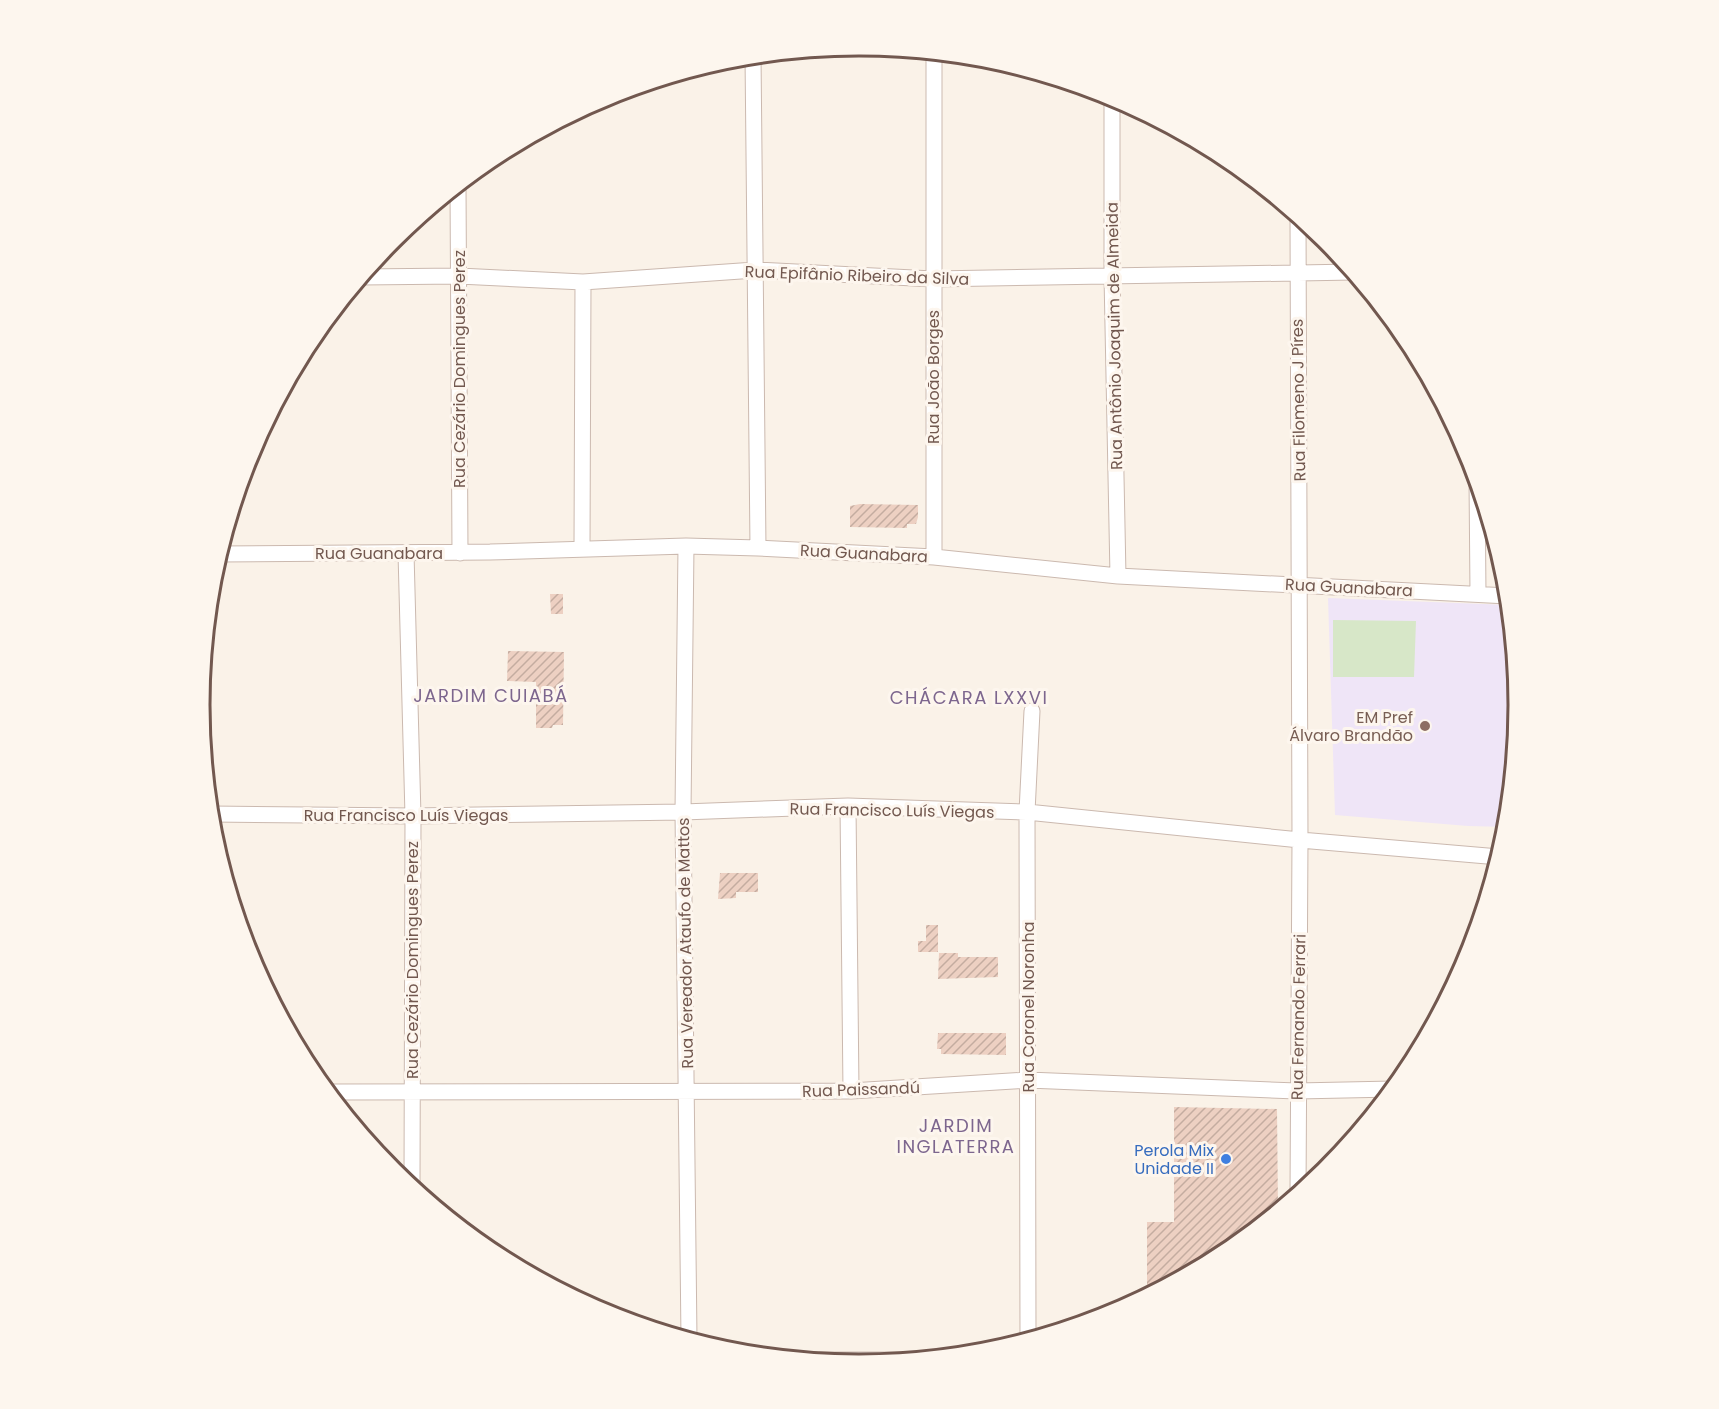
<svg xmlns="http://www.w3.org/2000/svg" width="1719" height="1409" viewBox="0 0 1719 1409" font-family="Poppins,sans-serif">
  <defs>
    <pattern id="building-hatch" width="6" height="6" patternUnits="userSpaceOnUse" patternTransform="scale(1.5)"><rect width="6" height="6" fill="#edd0c2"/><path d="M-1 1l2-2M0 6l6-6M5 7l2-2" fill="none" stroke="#c4aca0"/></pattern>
  </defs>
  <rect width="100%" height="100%" fill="#faf2e8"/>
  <!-- education -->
  <path fill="#efe5f7" d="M1328,598L1509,605L1519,705L1507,827L1468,826L1335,815Z"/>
  <!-- park -->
  <path fill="#d7e7c8" d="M1333,620L1416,621L1414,677H1333Z"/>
  <!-- building -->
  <path fill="url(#building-hatch)" d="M860,504L918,505V517L916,524H907V528L850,527V506Z
    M550,594H563V614H551Z
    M508,651L564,652L563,725H553L552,728H536V682L507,681Z
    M720,873H758V892H736V898L718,899Z
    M926,925H938V952H918V941H926Z
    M939,953H958V957H998V977L938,979Z
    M938,1033H1006V1055L941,1054V1049H937Z
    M1174,1107L1277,1109L1278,1210L1226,1253L1147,1295V1222H1174Z"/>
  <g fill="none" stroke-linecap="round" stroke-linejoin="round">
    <!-- street casing -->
    <g stroke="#cbb9af" stroke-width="17">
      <path id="street" d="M753,55L758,548
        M1112,95V276L1118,576
        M458,185L460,553
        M361,277L459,276L583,282L755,270L933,279L1354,272
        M1477,479L1478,594
        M686,546L683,812L689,1339
        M582,548L583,282
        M406,553L413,816L412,1186
        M219,554L490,552L686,546L758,548L934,557L1118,576L1508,596
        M934,557V52
        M848,806L851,1091
        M211,814L413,816L683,812L848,806L1027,812L1300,840L1499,857
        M329,1092L851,1091L1028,1080L1297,1091L1393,1089
        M1298,1194L1300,840L1298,215
        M1028,1339L1027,812L1032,711
        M821,1360H904"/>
    </g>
    <!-- street -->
    <use href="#street" stroke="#fff" stroke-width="15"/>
  </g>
  <!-- markers -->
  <circle fill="#8d6e63" stroke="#fdf6ee" stroke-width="2" cx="1425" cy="726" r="6"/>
  <circle fill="#3f7fe0" stroke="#fdf6ee" stroke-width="2" cx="1226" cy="1159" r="6"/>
  <g text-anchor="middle" stroke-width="6" stroke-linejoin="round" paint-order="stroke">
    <!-- street labels -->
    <g font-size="16" fill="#72584f" stroke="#fdf6ee">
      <text transform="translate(857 275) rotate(2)" y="6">Rua Epifânio Ribeiro da Silva</text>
      <text transform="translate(1114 336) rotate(-91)" y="6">Rua Antônio Joaquim de Almeida</text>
      <text transform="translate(459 369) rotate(-90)" y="6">Rua Cezário Domingues Perez</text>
      <text transform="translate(933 377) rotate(-90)" y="6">Rua João Borges</text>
      <text transform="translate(1298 400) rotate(-91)" y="6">Rua Filomeno J Píres</text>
      <text x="379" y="559">Rua Guanabara</text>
      <text transform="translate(864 553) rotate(3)" y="6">Rua Guanabara</text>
      <text transform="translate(1349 587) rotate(3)" y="6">Rua Guanabara</text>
      <text transform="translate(892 810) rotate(1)" y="6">Rua Francisco Luís Viegas</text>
      <text x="406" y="821">Rua Francisco Luís Viegas</text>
      <text transform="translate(685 943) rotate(-91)" y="6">Rua Vereador Ataufo de Mattos</text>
      <text transform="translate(412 960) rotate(-90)" y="6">Rua Cezário Domingues Perez</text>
      <text transform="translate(1028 1007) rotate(-90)" y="6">Rua Coronel Noronha</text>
      <text transform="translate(1298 1017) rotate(-89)" y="6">Rua Fernando Ferrari</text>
      <text transform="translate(861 1089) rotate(-2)" y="6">Rua Paissandú</text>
    </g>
    <!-- education labels -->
    <g font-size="16" fill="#785e54" stroke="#fdf6ee" text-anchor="end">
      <text x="1413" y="723">EM Pref<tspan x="1413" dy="18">Álvaro Brandão</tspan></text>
    </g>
    <!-- shop labels -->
    <g font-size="16" fill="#366cbe" stroke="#fdf6ee" text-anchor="end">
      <text x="1214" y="1156">Perola Mix<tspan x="1214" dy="18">Unidade II</tspan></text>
    </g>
    <!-- neighbourhood labels -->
    <g font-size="18" letter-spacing="1.5" fill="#7d668e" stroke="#fdf6ee">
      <text x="491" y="702">JARDIM CUIABÁ</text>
      <text x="969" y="704">CHÁCARA LXXVI</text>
      <text x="956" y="1132">JARDIM<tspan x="956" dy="21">INGLATERRA</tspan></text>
    </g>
  </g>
  <!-- crop -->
  <path d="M0 0H1719V1409H0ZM210 705a649 649 0 1 1 1298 0a649 649 0 1 1-1298 0Z" fill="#fdf6ee" fill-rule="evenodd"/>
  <path fill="none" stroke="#72584f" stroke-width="3" d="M210 705a649 649 0 1 1 1298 0a649 649 0 1 1-1298 0Z"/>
</svg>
